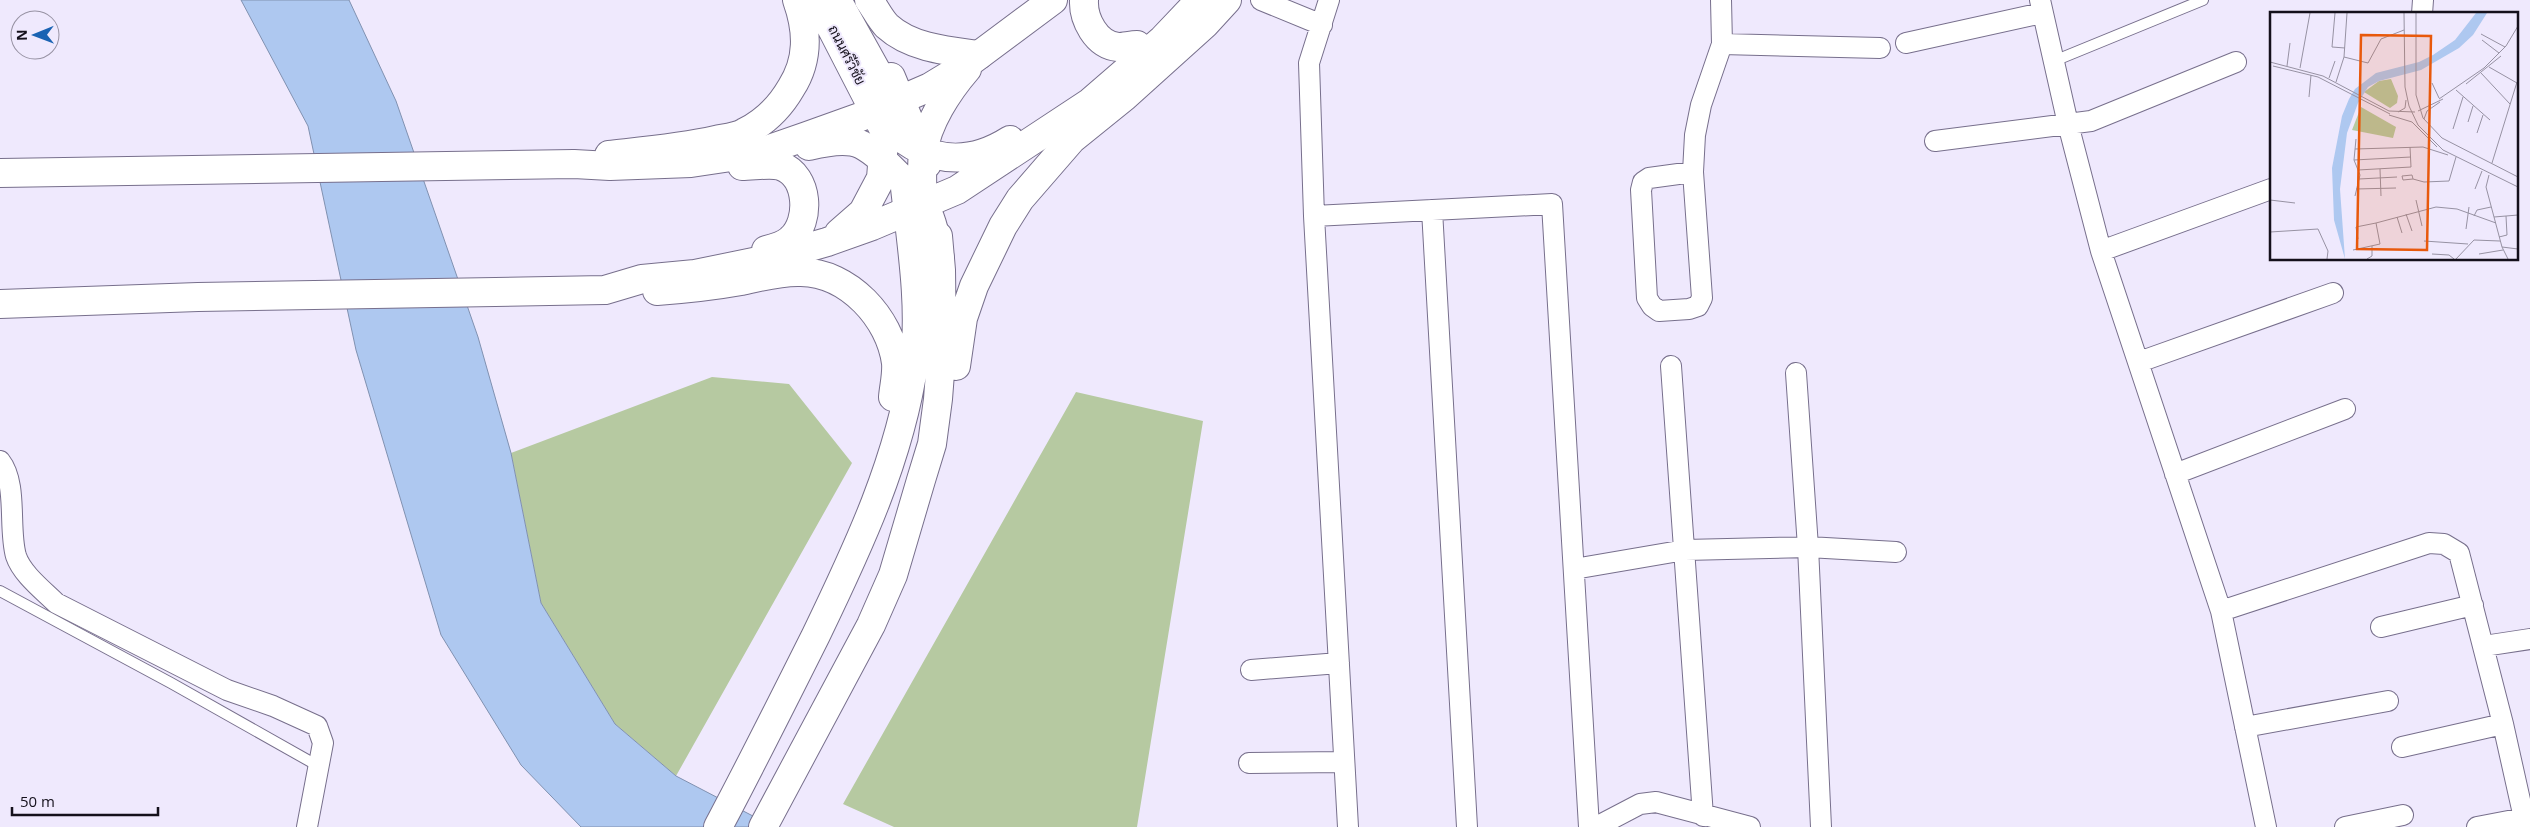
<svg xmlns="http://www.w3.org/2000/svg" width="2530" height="827" viewBox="0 0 2530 827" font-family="'Open Sans',Sarabun,sans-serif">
  <rect width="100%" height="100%" fill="#efe9fd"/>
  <!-- green -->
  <path fill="#b6c9a1" d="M712,377L789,384L852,463L676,776L615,724L541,603L511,453Z
    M1076,392L1203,421L1137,827H894L843,804Z"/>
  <!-- water -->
  <path fill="#aec8f0" stroke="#8091b0" d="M241,0H349L396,101L478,337L511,453L541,603L615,724L676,776L774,827H581L521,765L441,635L356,350L308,126Z"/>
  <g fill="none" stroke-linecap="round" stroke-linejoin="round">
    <!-- service casing -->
    <g stroke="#776f8c" stroke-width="12">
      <path id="service" d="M2054,61L2203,0
        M0,591L171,683L320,767"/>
    </g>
    <!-- minor casing -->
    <g stroke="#776f8c" stroke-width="22">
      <path id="minor" d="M1261,0L1322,25
        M1329,0L1309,63L1314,216L1348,827
        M2040,0L2068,124L2101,251L2221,611L2429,543L2444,544L2459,553L2503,724L2526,827
        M2422,14L2423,0
        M1906,43L2042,13
        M1722,44L1880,48
        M1935,141L2091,121L2236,62
        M1693,172L1702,298L1698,306L1689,309L1659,311L1652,306L1647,298L1641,190L1643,182L1649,178L1693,172L1695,135L1701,105L1722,44L1721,0
        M1432,210L1467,827
        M1314,216L1552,204L1589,827
        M2101,251L2271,189
        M2139,362L2333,293
        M1671,366L1703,816
        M1796,373L1808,547L1821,827
        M0,461C18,484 8,528 16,556C22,574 43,590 56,603L227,690L273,706L317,726L323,743L307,827
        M2175,474L2345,409
        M1574,569L1685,550L1808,547L1896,552
        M2221,611L2266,827
        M2381,627L2473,605
        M2484,646L2530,639
        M1251,670L1339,663
        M2245,727L2388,701
        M2402,747L2503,724
        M1249,763L1343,762
        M1596,827L1640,804L1656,802L1750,827
        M2345,827L2403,815
        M2477,827L2524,818"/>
    </g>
    <!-- primary casing -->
    <g stroke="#776f8c" stroke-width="30">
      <path id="primary" d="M817,0L885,132
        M869,0C875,8 880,19 887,26C911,48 948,51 979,55
        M891,77L927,164
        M609,155C645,151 680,148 716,140C725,138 737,137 745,132C765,122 780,107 791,88C809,60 808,31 797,0
        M657,291C685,289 713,286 741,281C760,277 781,271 801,272C849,273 890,318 896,363C897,374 894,386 893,397
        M956,366L963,318L974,286L1003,226L1020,199L1072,139L1124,97L1205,24L1227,0
        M718,827C752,763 784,699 816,635C858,548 900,459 914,362C922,310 911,241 905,188
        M763,827L871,625L893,575L921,480L932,444L938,399L942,347L941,270L938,236"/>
    </g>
    <!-- trunk casing -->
    <g stroke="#776f8c" stroke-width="30">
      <path id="trunk" d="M837,0L881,79L887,105L881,178L863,212L839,233
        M1084,0C1083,19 1096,45 1118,47C1124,47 1131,45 1137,45
        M875,111C911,157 958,173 1010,140
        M809,146C825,142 847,137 862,145C881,155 923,198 930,218C935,231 937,245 940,259
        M742,166C754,166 771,163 781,166C809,176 811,221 791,239C785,245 774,248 766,250
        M0,173L574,164L610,166L691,163L758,153L807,136L863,116L930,87L963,67L1053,0
        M922,204C923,187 921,169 923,153C927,123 948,91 967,69
        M0,304L198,297L605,290L642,279L695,274L768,259L827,242L872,226L957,190L1089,103L1163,39L1200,0"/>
    </g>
    <!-- service -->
    <use href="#service" stroke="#fff" stroke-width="10"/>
    <!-- minor -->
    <use href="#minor" stroke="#fff" stroke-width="20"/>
    <!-- primary -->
    <use href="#primary" stroke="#fff" stroke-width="28"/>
    <!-- trunk -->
    <use href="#trunk" stroke="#fff" stroke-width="28"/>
  </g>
  <g text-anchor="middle" stroke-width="4" stroke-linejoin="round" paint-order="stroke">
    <!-- street labels -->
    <g font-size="14" fill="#14101b" stroke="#efe9fd">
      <text transform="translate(847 55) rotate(63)" y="5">ถนนศรีวิชัย</text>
    </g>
  </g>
  <!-- overview -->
  <g transform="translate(2270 12)">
    <rect width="248" height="248" fill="#efe9fd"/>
    <path d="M121,67L128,84L127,91L120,96L94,80L109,69ZM91,95L126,115L123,126L82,118Z" fill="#b6c9a1"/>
    <path d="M206,1H217L203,23L189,36L151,58L109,69L98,75L88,91L77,121L70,177L75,247L64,208L62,156L72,104L79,87L85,77L106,61L149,50L163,43L185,28Z" fill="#aec8f0"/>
    <path fill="none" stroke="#9792a3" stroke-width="1" d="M65,1L62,35L75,36M134,1L135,75L139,94L148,113L173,138L248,175M146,1V83L153,106L172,126L248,165M211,22L235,35M212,28L229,41M74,45L98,51L111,27L134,18M0,50L53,64L119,99L145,100M3,54L48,65L120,102M17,54L20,31M219,55L247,71M30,56L40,1M211,61L240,92M59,66L65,49M66,70L74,45L77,1M162,71L169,86M196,72L231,44M186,78L220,108M39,85L41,63M169,87L214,56L236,34L248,14M148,99L173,87M128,100L135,96L136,88M119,103L142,110L167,135M154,107L157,99L170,90M198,110L203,94M183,117L193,85M207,121L213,103M85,137L153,135L178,143M84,148L141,145M222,151L247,70M110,157L111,184M88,158L141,155L140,135M219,163L216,175L232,235L238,247M89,167L127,165M143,167L133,168L132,164L142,163L143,167L154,170L179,169L186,145M86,177L126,176M205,177L212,159M85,184L90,163L84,148L86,127M0,188L25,191M146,188L152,214M136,202L142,219M204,204L207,198L221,195M127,205L132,221M224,205L248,203M196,217L199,195M0,220L48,217L58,239L57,247M229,225L237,223L236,204M88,227L86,215L106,211M154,229L198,232M232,235L248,237M83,238L110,232L106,211L166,195L187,197L226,211M162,242L179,243L184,247M209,242L233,238M97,247L102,244V234M186,247L204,228L230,229"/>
    <path fill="#e8590c" fill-opacity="0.15" stroke="#e8590c" stroke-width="2.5" d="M91,23L161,24L157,238L87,237Z"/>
    <rect width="248" height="248" fill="none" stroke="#14101b" stroke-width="2.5"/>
  </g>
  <!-- north arrow -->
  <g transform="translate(35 35) rotate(269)"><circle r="24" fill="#efe9fd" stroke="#9792a3"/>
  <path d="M0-4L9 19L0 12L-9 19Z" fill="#1a63b3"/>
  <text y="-8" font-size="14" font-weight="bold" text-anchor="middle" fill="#14101b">N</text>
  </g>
  <!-- scale -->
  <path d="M12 807v8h146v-8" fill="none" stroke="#14101b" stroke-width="2.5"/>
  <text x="20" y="807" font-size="15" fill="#14101b" stroke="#efe9fd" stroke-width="4" paint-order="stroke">50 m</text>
</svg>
